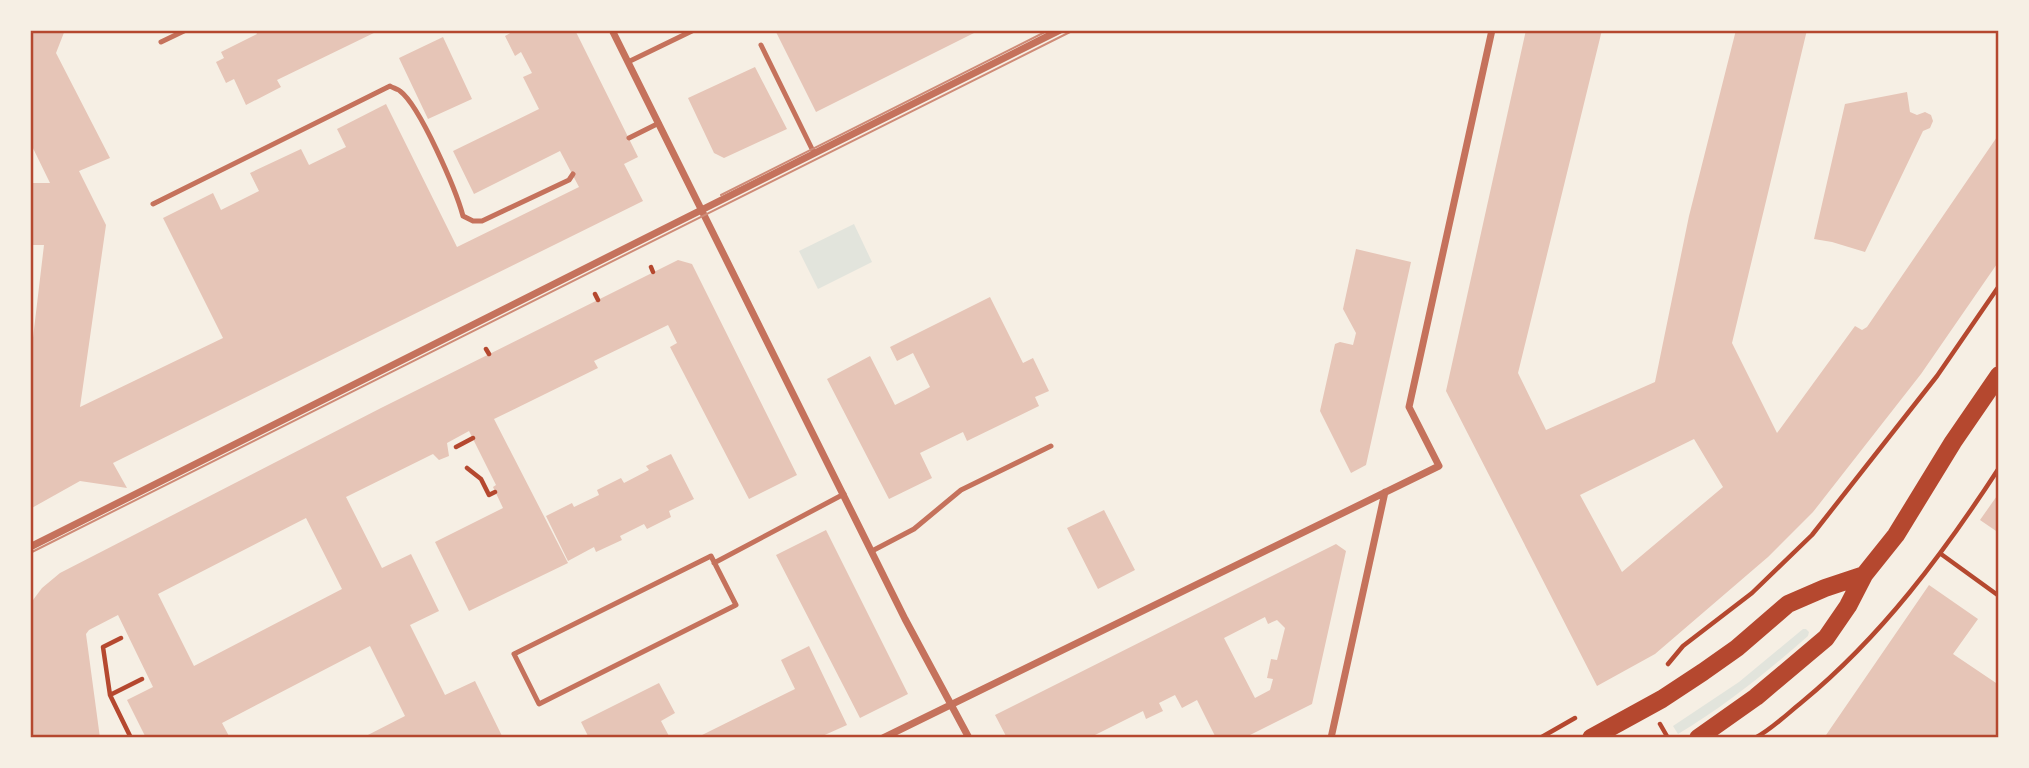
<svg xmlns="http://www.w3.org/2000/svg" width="2029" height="768" viewBox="0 0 2029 768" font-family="'Libre Baskerville',serif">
  <rect width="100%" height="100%" fill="#f6efe4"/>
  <!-- green -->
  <path fill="#e2e4dc" d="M854,224L872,262L818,289L799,251Z
    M1803,629H1806L1809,632L1808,636C1767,672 1725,706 1678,734L1673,726L1739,682Z"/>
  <!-- building -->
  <path fill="#e6c5b7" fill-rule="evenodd" d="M30,30H65L56,53L110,158L79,171L106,225L80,407L223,338L163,218L213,193L221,210L259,191L250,173L301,149L309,165L346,147L337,129L386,104L457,247L579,187L560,151L474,194L453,151L539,109L523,77L532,73L521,52L515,56L505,36L512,32L511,30H575L638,157L624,164L643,201L113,463L127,488L80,481L30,509V363L44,245H30V183H50L30,142Z
    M255,30H380L277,80L281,87L246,105L234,79L226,83L216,62L224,58L221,52L257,34Z
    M775,30H980L816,112Z
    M1526,30H1602L1518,373L1546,430L1655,382L1689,216L1736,30H1807L1732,343L1777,433L1855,326L1862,330L1867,327L1999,134V261L1921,374L1813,512L1768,557L1655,654L1597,686L1446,391ZM1694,439L1723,487L1622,572L1580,495Z
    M443,37L472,99L428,119L399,58Z
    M755,67L787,129L724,158L714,153L688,98Z
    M1907,92L1910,112L1917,115L1925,112L1931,115L1933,121L1930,128L1923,131L1865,252L1832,242L1814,239L1845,104Z
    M1356,249L1411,262L1366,465L1351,473L1320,411L1335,344L1340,342L1353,345L1356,333L1343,309Z
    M678,260L692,264L797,475L749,499L670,347L677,343L668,325L594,361L598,368L494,419L568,563L469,611L435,542L503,508L493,487L496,485L469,431L447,443L449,456L439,460L433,454L346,497L382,568L411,554L439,611L410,625L445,695L475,681L503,738H362L405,716L370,646L222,723L230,738H146L127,700L153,687L118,615L89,630L86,634L100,738H30V604L42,588L60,573L381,408ZM306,518L342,589L194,666L158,594Z
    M990,297L1023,363L1033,358L1049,391L1035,397L1039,406L967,441L963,432L920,453L932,478L889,499L827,379L870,356L895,405L915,395L930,387L913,353L897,361L890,347Z
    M671,454L694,499L669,511L671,517L647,529L644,524L620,536L622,540L596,552L594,547L568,561L546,516L572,503L574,507L599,495L597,490L621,478L624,483L649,470L646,466Z
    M1999,493V533L1980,520Z
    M1104,510L1135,570L1098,589L1067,528Z
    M826,530L908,694L860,718L776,555Z
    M1336,544L1346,551L1312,704L1244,738H1216L1197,700L1182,708L1175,695L1159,703L1163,711L1146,719L1143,711L1089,738H1007L995,715ZM1265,617L1268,624L1277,620L1285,628L1277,660L1271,659L1267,678L1273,679L1270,690L1255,698L1224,638Z
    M1929,585L1978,619L1953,654L1999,685V738H1824Z
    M809,646L847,725L818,738H696L795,689L781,660Z
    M659,683L675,713L661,721L670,738H589L581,722Z"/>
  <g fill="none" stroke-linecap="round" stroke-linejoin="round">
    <!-- path -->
    <path stroke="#b5482f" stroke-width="4.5" d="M651,267L653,272
      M595,294L598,300
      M486,349L489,354
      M456,447L473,438
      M467,468L481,479L489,495L495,492
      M1941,554L1999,596
      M121,638L103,647L110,695L131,738
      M1668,664L1683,646L1752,593L1812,535L1937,376L1999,286
      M110,695L142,679
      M1660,724L1668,738
      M1540,738L1575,718
      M1755,738C1772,729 1787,714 1802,702C1882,636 1943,554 1999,468"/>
    <!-- service -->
    <path stroke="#c5725c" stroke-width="5" d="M161,42L186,30
      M761,45L814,153
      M628,62L694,30
      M629,138L659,123
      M153,204L390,86C391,87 400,90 400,91C420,106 456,190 463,216L473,221H482L569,180L573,174
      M872,551L914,529L961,490L1051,446
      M711,556L736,605L539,704L514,654Z
      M714,563L844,494"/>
    <!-- minor -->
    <path stroke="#c5725c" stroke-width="7" d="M612,30L905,619L969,738
      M30,547L1060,30
      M883,738L1439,466L1409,407L1492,30
      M1331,738L1385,492"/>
    <!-- primary -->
    <path stroke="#b5482f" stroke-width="18" d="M1591,738L1662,699L1703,672L1737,648L1788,604L1825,588L1864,575
      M1698,738L1756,697L1826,638L1848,606L1864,575L1896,535L1953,442L1999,375"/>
    <!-- tram -->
    <path stroke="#cf8b77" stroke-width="2" d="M721,195L1049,30
      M30,553L1074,30"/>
  </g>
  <!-- border -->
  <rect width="2029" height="768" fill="none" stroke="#f6efe4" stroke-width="63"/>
  <rect x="32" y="32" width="1965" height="704" fill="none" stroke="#b5482f" stroke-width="2.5"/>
</svg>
